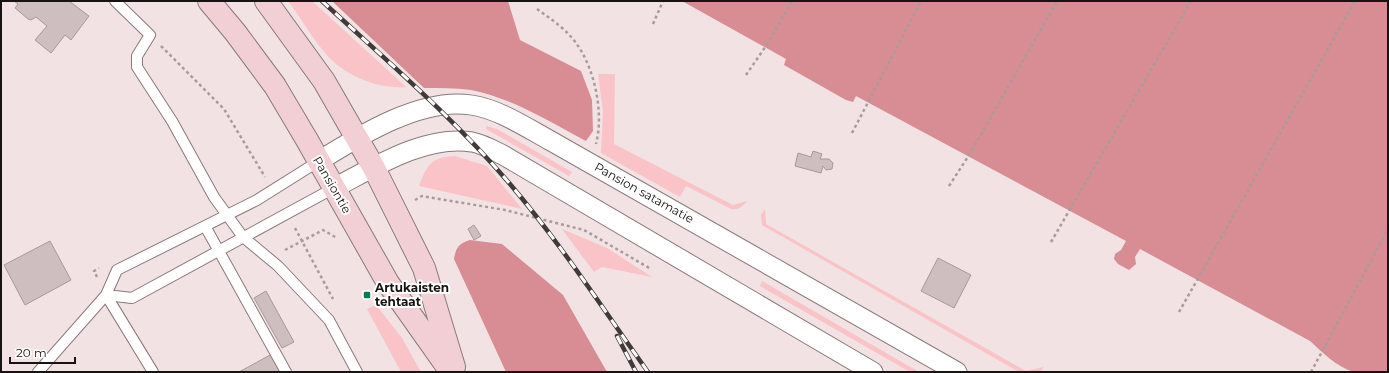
<svg xmlns="http://www.w3.org/2000/svg" width="1389" height="373" viewBox="0 0 1389 373" font-family="Montserrat,sans-serif">
  <rect width="100%" height="100%" fill="#f2e2e3"/>
  <!-- green -->
  <path fill="#fac3c7" d="M288,1H312L406,87C377,89 345,76 326,54C312,38 301,18 288,1Z
    M598,74H615L614,144L733,205L747,201C742,207 739,210 731,209L686,186L680,197L601,153L603,111Z
    M487,126L497,129L572,172L569,176L486,129Z
    M455,156L487,166L522,209L419,186C427,165 431,157 455,156Z
    M765,209L766,224L1026,371L1044,367L1040,372H1019L762,225L761,215Z
    M562,229L607,248L652,277L602,267L594,272Z
    M762,281L919,372H920H910L760,286Z
    M376,305L402,338L421,372H401L367,309Z"/>
  <!-- forest -->
  <path fill="#d88c93" d="M332,1H508L520,40L581,71L592,100L593,131L586,141C550,122 512,98 471,90C456,88 439,88 424,88Z
    M682,1H1388V372C1379,372 1361,373 1354,372C1337,367 1323,353 1310,341L1140,249L1135,257L1136,264L1129,270L1118,264L1114,259L1115,254L1121,250L1126,241L856,96L853,102L846,100L784,65L786,59Z
    M470,240L502,244L563,295L607,372H506L454,259C456,248 458,244 470,240Z"/>
  <!-- building -->
  <path fill="#cebebf" stroke="#a89999" d="M14,1H69L89,16L71,40L65,35L51,53L35,40L47,26L36,17L31,20L28,19L15,8L18,4Z
    M813,151L822,154L820,159H829L833,163L832,169L826,170L823,166L821,173L795,166L798,153L811,157Z
    M474,225L481,236L474,240L468,229Z
    M50,241L71,280L25,305L4,265Z
    M938,258L971,275L954,308L921,291Z
    M266,291L294,342L282,348L254,298Z
    M272,354L281,372H239Z"/>
  <g fill="none" stroke-linecap="round" stroke-linejoin="round">
    <!-- lane casing -->
    <g stroke="#887a7b" stroke-width="12">
      <path id="lane" d="M115,1L150,35L137,56V67L172,121L214,197L243,237L278,266L329,320L357,372
        M319,161L257,200L117,270L106,295L132,298L334,188
        M205,226L286,372
        M38,372L106,295L153,372"/>
    </g>
    <!-- street casing -->
    <g stroke="#887a7b" stroke-width="21">
      <path id="street" d="M319,161C359,136 421,97 471,105C499,109 527,128 551,141L957,372
        M334,188C375,167 424,135 472,142C483,144 493,150 503,155L873,372"/>
    </g>
    <!-- secondary casing -->
    <g stroke="#887a7b" stroke-width="24">
      <path id="secondary" d="M209,1L235,32L275,86L307,140L388,283L451,372
        M266,1L324,81L374,168L424,268L454,367"/>
    </g>
    <!-- path -->
    <path stroke="#a89b9c" stroke-width="2.5" stroke-dasharray="3 3" stroke-linecap="butt" d="M537,9C551,19 566,29 576,43C595,69 604,113 596,144
      M653,24L663,1
      M161,46L224,109L265,177
      M746,75L768,43L792,1
      M852,133L921,1
      M949,186L971,152L1057,1
      M415,200L422,196L505,210L584,230L651,269
      M295,228L333,299
      M1051,242L1191,1
      M285,250L323,230L337,238
      M97,277L94,271L99,268
      M1179,312L1355,1
      M1311,372L1388,229"/>
    <!-- lane -->
    <use href="#lane" stroke="#fff" stroke-width="10"/>
    <!-- street -->
    <use href="#street" stroke="#fff" stroke-width="19"/>
    <!-- secondary -->
    <use href="#secondary" stroke="#f2cfd4" stroke-width="22"/>
    <!-- rail casing -->
    <g stroke="#413a3a" stroke-width="4.5">
      <path id="rail" d="M322,1C386,60 454,118 510,184C561,244 603,309 648,372
        M617,336L636,372"/>
    </g>
    <!-- rail -->
    <use href="#rail" stroke="#fff" stroke-width="3" stroke-dasharray="9" stroke-linecap="butt"/>
  </g>
  <!-- markers -->
  <rect fill="#087a55" stroke="#fff" stroke-width="1.5" x="363" y="291" width="8" height="8" rx="2"/>
  <g text-anchor="middle" stroke-width="4" stroke-linejoin="round" paint-order="stroke">
    <!-- street labels -->
    <g font-size="12" fill="#181313" stroke="#fff">
      <text transform="translate(332 185) rotate(60)" y="4">Pansiontie</text>
      <text transform="translate(644 193) rotate(29)" y="4">Pansion satamatie</text>
    </g>
    <!-- poi labels -->
    <g font-size="12" font-weight="bold" fill="#181313" stroke="#fff" text-anchor="start">
      <text x="375" y="292">Artukaisten<tspan x="375" dy="14">tehtaat</tspan></text>
    </g>
  </g>
  <!-- border -->
  <rect width="1389" height="373" fill="none" stroke="#181313" stroke-width="4"/>
  <!-- scale -->
  <path d="M10 357v6h65v-6" fill="none" stroke="#181313" stroke-width="2"/>
  <text x="16" y="357" font-size="12" fill="#181313" stroke="#ffffff" stroke-width="3" paint-order="stroke">20 m</text>
</svg>
